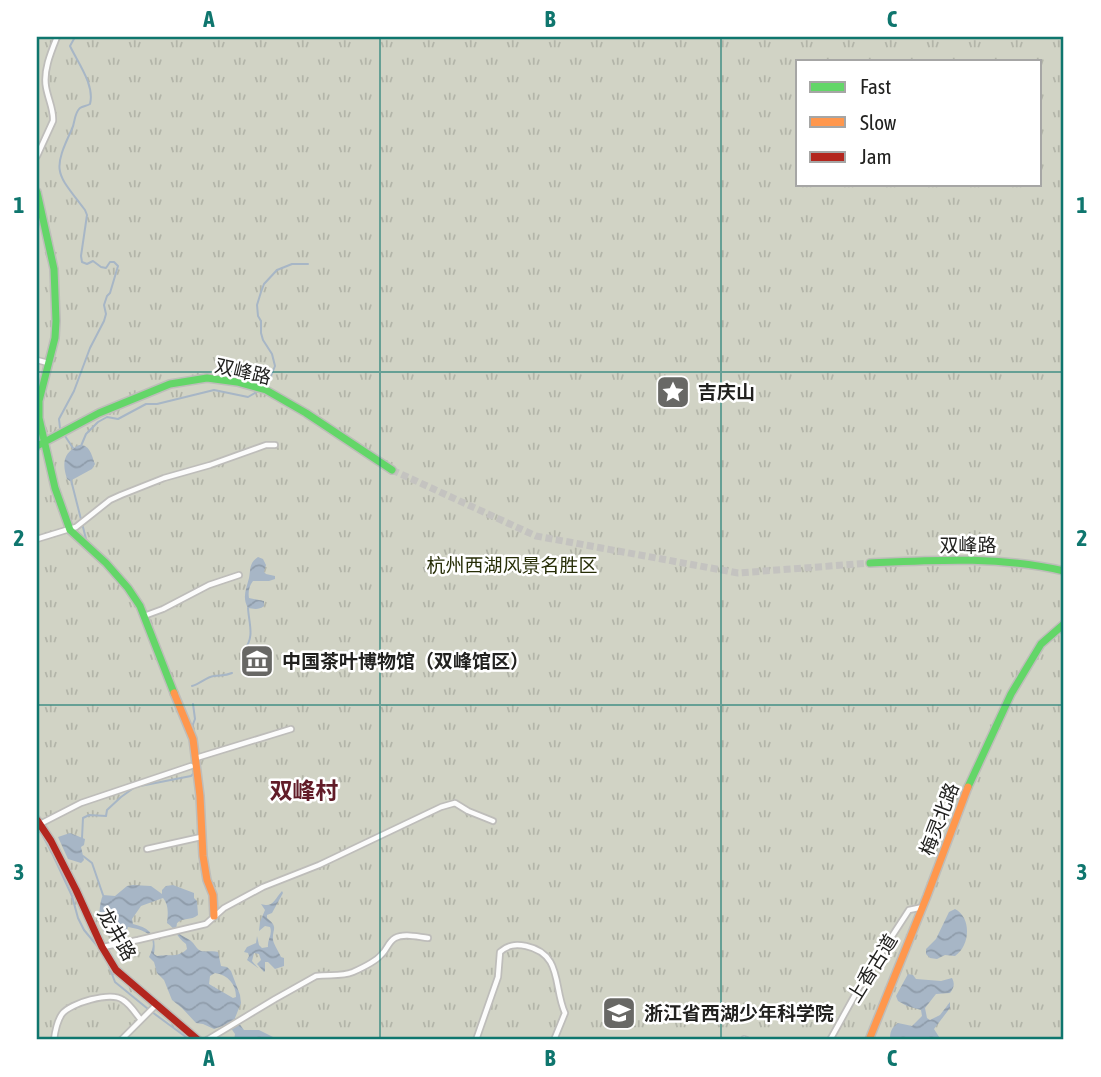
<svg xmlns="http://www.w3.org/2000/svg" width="1101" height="1077" viewBox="0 0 1101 1077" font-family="'Asap Condensed','Noto Sans SC',sans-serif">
  <defs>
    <pattern id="park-tufts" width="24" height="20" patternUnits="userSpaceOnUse" patternTransform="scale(1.75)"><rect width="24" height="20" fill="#d1d3c5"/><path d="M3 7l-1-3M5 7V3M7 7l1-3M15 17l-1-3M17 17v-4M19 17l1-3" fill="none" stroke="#b3b5a9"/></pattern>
    <pattern id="water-waves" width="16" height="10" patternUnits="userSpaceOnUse" patternTransform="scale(1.75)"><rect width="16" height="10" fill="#a7b6c6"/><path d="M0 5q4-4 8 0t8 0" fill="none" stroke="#8f9caa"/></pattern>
  </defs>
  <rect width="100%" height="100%" fill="#edebe8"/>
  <!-- park -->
  <path fill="url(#park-tufts)" fill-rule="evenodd" d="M37,37H1064V1040H37ZM798,61H1040V184H798Z"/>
  <!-- water -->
  <path fill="url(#water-waves)" fill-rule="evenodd" d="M79,445C90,444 92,456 95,464L92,469L70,481L67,479C62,463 63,453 79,445Z
    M258,557L263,559L266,565L264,572L266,574L275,576V579L269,581H253C249,586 248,592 249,598L264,601V606C259,610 254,609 248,608C242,597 246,590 249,578C251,568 249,563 258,557Z
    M70,833L85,839L84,845L81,847L84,860L81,863L68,859L58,837Z
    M133,885L151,886L162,894V890L166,886L173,885L194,893V898L197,901L198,915C191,921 183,917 177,923L176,930C181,937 185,936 191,941C194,943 196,948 199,950C204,953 212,950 218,952L221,966L227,967L231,971L240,995L241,1003L235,1018L244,1030H259L279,1040H234L235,1034L228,1024L214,1029L203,1024L196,1023L182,1008L172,1000L164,980L157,973L154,962L149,957C160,936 146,930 128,927L126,933C121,933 113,935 108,934C96,931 99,903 103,895L115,896L127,886ZM163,898C169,905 168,914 167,923C176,929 176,937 186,944L187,949C179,958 168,954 157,956L154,954C157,935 150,928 133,924L132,919L141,906ZM215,973C228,975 236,984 236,997L233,998L209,984L210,976Z
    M282,891L283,893L272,913L267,915V918C279,928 272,928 273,940C274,945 279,952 281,957L284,958V966L275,969L268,962H265V971L264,972L257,964L261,960L259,954L254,953L252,961L258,968L247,960L249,956L248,953L244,952L247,947L256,943L257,936L259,945L262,948L268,947C267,940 273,934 270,927L265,926L259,931L260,922L265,910L261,904C273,908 274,900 282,891Z
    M955,909C972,918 970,946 955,956L945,955L937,959L930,958L926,954V949L936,939L949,912Z
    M908,974L913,975L916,979L941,981L952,978C955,984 954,988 950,993L936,994L925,1008L927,1018L930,1020L940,1015L950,1002V1008L934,1029L941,1040H890C890,1032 891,1028 898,1023L912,1026L922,1016L921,1010L907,1006L898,1001L896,996Z"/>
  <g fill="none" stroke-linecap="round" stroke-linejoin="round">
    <!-- stream -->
    <path stroke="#a7b6c6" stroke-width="2" d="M264,386L269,381L275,366L272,354L263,340L261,333V321L258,316L257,305L261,292L264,284L277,270L292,264H308
      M60,428L59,419L74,391L90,348L104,321L106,314L104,305L107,296L110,293L118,266L114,262H110L106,268L101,267L93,261L87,264L82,262L81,256L87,215L85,210C57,173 51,173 72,129C75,123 74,113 80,108C83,106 87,106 90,104C95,85 78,63 70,46L75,37
      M63,433L73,448
      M81,446L86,434L98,422L107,417L118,419L146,404H157L214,390L248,397L260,390
      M71,480L86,539
      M244,650C255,637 249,624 248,608
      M192,686C200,684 206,677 214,676C221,675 225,676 232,673
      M192,727L195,719L193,704
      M37,829L42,834L53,855L72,896L78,918L84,930L99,948
      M82,838L83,818L89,815L106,816L107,810L121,797L135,787L191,776L193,774
      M83,856L92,863L103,895
      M107,961L115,982L148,1009
      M152,1012L190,1040"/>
    <!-- secondary-tunnel -->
    <path stroke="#c4c3c0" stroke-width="7" stroke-dasharray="7 3.5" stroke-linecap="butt" d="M392,470L536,536L738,573L870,563"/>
    <!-- street casing -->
    <g stroke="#bebdba" stroke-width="8">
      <path id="street" d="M37,156L53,121C54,110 48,99 46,87C43,71 51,52 57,37
        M37,360L48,363
        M37,539L76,527L110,500L121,495L164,478L210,465L266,445H275
        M144,616L163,609L209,585L239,575
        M196,758L291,729
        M40,824L81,803L191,766
        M147,849L201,837
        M103,947L138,940L206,924L224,908L263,887L319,865L441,807L455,803L468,811L493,821
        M744,1039L747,1040
        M54,1040C55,1032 57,1021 62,1014C70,1003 111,991 123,1000C130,1004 136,1014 141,1020
        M121,1040L157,1004
        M207,1040L275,999L316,976C329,974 341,977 353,972C362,968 375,962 381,955C387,950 388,942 395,938C404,933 418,937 428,938
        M476,1040L498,977L500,952C508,945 515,944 526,946C563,954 553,987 565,1013L554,1040
        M830,1040L861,984L909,910L923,907"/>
    </g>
    <!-- fast casing -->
    <g stroke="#bebdba" stroke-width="10">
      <path id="fast" d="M37,192L54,269L56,321L55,338L39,401V418L55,488L70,530L106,563L128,588L140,606L174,693
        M37,446L99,413L170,384L207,378L237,382L266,390L306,413L392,470
        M870,563C935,560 1000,556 1064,571
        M968,787L1011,694L1041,644L1064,624"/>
    </g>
    <!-- slow casing -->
    <g stroke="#bebdba" stroke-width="10">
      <path id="slow" d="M174,693L193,739L200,796L203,856L207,880L213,895L214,916
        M869,1040L927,896L968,787"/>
    </g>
    <!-- jam casing -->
    <g stroke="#bebdba" stroke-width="10">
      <path id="jam" d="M37,820L51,841L76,890L102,947L116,970L198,1040"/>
    </g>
    <!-- street -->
    <use href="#street" stroke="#fcfcfc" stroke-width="4.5"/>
    <!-- fast -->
    <use href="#fast" stroke="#63d668" stroke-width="7"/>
    <!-- slow -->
    <use href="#slow" stroke="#ff974d" stroke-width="7"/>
    <!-- jam -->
    <use href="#jam" stroke="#b3261e" stroke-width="7"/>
  </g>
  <!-- grid -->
  <path fill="none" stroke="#0f766e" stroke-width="2" stroke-opacity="0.55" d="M380,37V1040M721,37V1040M37,372H1064M37,705H1064"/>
  <!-- icons -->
  <defs>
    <g id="sight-square" transform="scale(1.75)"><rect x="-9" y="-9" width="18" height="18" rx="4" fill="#686865" stroke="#fff"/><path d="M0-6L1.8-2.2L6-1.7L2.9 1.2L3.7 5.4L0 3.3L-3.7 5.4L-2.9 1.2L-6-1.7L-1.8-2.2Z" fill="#fff"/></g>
    <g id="museum-square" transform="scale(1.75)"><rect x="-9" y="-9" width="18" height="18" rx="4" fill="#686865" stroke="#fff"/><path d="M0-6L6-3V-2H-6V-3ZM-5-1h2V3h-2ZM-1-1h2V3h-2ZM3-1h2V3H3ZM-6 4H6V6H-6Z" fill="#fff"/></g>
    <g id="school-square" transform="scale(1.75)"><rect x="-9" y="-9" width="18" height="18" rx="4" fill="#686865" stroke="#fff"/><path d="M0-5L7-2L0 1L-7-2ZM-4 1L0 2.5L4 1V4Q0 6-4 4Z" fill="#fff"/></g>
  </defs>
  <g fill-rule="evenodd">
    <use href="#sight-square" x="673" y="392"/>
    <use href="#museum-square" x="257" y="661"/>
    <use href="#school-square" x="619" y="1013"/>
  </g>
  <g text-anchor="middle" stroke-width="5" stroke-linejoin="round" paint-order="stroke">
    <!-- street labels -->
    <g font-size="19" fill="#21211f" stroke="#fff">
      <text transform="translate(243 371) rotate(13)" y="7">双峰路</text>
      <text x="968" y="552">双峰路</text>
      <text transform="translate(939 819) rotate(-69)" y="7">梅灵北路</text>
      <text transform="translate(117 934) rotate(60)" y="7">龙井路</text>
      <text transform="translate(872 968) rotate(-58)" y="7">上香古道</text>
    </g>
    <!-- poi labels -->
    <g font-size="19" font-weight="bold" fill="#21211f" stroke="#fff" text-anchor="start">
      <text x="698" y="399">吉庆山</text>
      <text x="282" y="668">中国茶叶博物馆（双峰馆区）</text>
      <text x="644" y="1020">浙江省西湖少年科学院</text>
    </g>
    <!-- park labels -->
    <g font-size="19" fill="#272e07" stroke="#fff">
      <text x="512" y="572">杭州西湖风景名胜区</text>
    </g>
    <!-- quarter labels -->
    <g font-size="23" font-weight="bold" fill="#621c28" stroke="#fff">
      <text x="304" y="799">双峰村</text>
    </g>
  </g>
  <!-- border -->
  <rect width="1101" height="1077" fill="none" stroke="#ffffff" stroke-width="77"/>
  <!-- legend -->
  <rect x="796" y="60" width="245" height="126" fill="#ffffff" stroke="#a6a6a5" stroke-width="2"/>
  <rect x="810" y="82" width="35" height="10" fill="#63d668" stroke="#a6a6a5" stroke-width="2"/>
  <text x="860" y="94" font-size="21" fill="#21211f">Fast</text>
  <rect x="810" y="117" width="35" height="10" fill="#ff974d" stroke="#a6a6a5" stroke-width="2"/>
  <text x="860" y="130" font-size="21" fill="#21211f">Slow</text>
  <rect x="810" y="152" width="35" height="10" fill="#b3261e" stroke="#a6a6a5" stroke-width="2"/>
  <text x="860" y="164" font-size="21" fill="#21211f">Jam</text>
  <rect x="38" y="38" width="1024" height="1000" fill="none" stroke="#0f766e" stroke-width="2.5"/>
  <g font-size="23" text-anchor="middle" font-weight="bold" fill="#0f766e">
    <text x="209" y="27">A</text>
    <text x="550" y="27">B</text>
    <text x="892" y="27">C</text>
    <text x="19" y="213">1</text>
    <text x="1082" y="213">1</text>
    <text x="19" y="546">2</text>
    <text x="1082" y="546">2</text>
    <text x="19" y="880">3</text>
    <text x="1082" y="880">3</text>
    <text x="209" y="1066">A</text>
    <text x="550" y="1066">B</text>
    <text x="892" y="1066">C</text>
  </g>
</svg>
